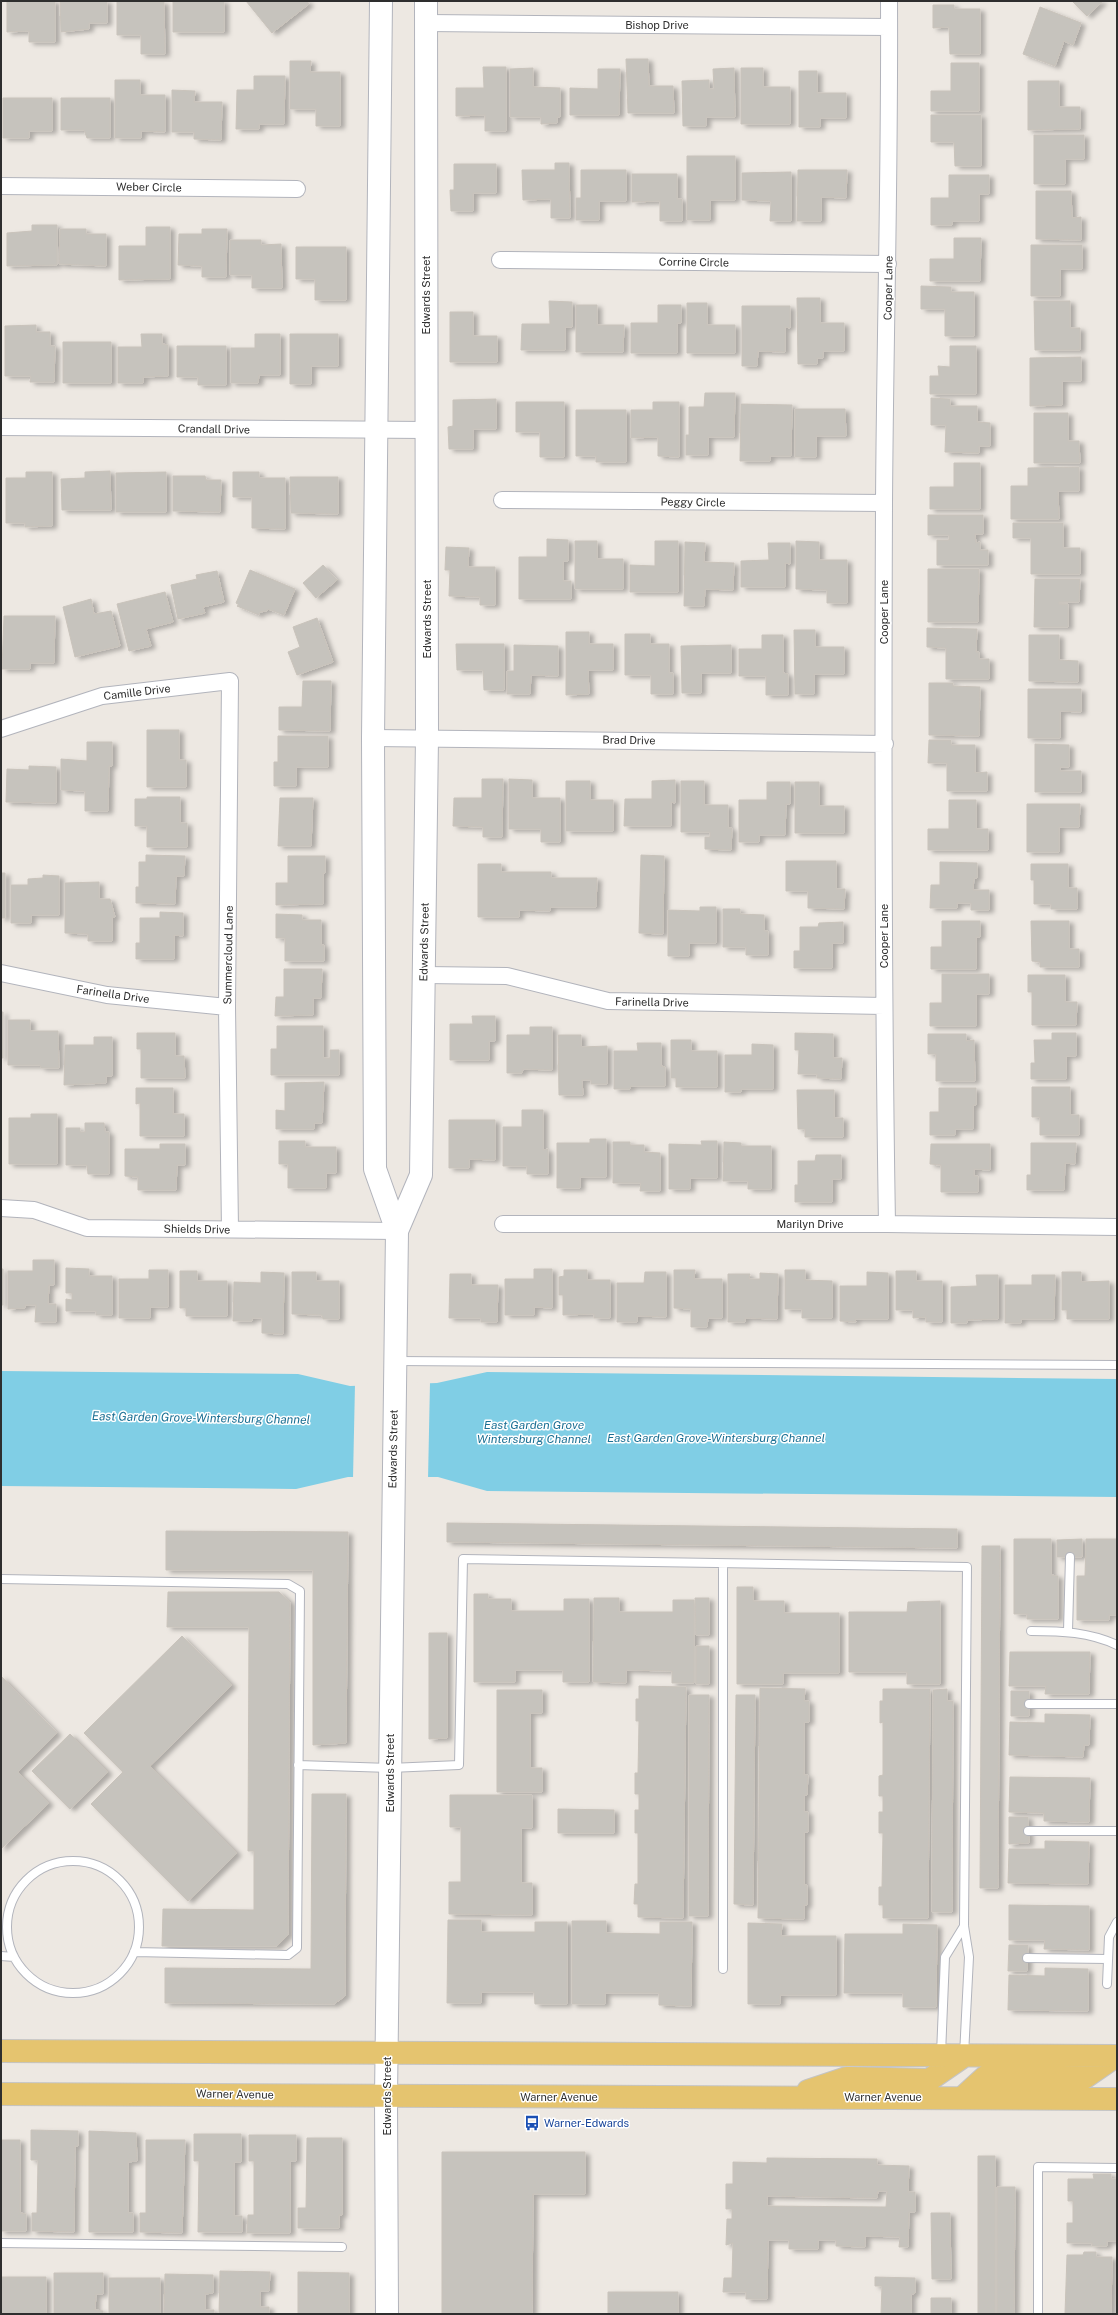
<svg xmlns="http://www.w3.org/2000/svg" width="1118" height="2315" viewBox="0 0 1118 2315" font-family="'Public Sans',sans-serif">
  <defs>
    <filter id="shadow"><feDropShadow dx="4.5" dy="2.5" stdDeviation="2" flood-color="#0004"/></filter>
  </defs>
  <rect width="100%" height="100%" fill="#ede8e2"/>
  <!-- water -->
  <path fill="#80cee5" d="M1,1371L298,1374L350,1386L437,1383L487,1372L1117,1379V1497L487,1491L438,1477H348L296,1489L1,1486Z"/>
  <!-- pier -->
  <path fill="#ede8e2" d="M430,1382L428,1479H353L355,1384Z"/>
  <!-- building -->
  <path fill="#c6c3bd" stroke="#c9c3bb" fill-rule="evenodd" filter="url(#shadow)" d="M7,1H55V42H29V31L7,32Z
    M60,1H107V23H89V29L61,32Z
    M117,1L164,2L165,54H141V35H117Z
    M173,1H224V32H173Z
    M246,1H307L309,4L272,33Z
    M1072,1H1103L1087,16Z
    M933,5H954V9H980V54H950L949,27L933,28Z
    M1040,7L1081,23L1073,45L1064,41L1055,66L1023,54Z
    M626,59H648L649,86H673L674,113H628Z
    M290,61H311L310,72H340V126H316V109H290Z
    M951,63H979V111H931V91H951Z
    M483,67H506V131H485V115L456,116V88H484Z
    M533,68V87L560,88V117H557V123L541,124V117H510V69Z
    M734,68L735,117H706V126H683L682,81L709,80V89H714L713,69Z
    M741,68H763V87H790V124H741Z
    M598,69H620L619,115H570V88L598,89Z
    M799,71H817V93H846V118H820V127H799Z
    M254,76H285L284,124H259V129H236L237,90H254Z
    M115,80H140V95H165V132L141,131V138H115Z
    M1028,81H1059V107H1080V129L1028,130Z
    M172,90L195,91L194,102H222L221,140L194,139V132H172Z
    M3,98H52V131H29V138H3Z
    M61,98H110V138H87L84,130H61Z
    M931,115H981V166H955L954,142H931Z
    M1034,135H1084V159H1065V184H1034Z
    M687,156H735V200H710V220H687Z
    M555,163H569L570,218H551V199L523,200L522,170H555Z
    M454,164H496V193H473V211H451L450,190H454Z
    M581,170H626V201H599V220H576V198H581Z
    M798,170H847L846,198L821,197V221H797Z
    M791,172V221H770L771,201L742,200V173Z
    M632,174H677V199H682V221H660V201L632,202Z
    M949,175H989V194H979V221H952V225H931V198H949Z
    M1036,191H1071L1072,218L1081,217V240L1036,239Z
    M32,225H57V265L7,266V233L32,231Z
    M146,227H170V279L119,280V246H146Z
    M60,229H86V234H106V266L59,264Z
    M202,229H227L226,277H202V266L178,265L179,234H202Z
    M954,238H981L980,281H930V259H954Z
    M230,240H261V245L281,244L282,288H252V275H230Z
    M1031,245H1082V269H1060V296H1031Z
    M296,247H346V300H315V279H296Z
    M921,286L951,287V292H974V336H945V309H921Z
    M797,298H820V323H844V351H823V358H817V364H798Z
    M549,301L572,302V327H565V350H521L522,324H550Z
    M1034,301H1070V328H1080V350H1035Z
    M687,303H707V325H735V353H687Z
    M576,305H597V325H624L623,352H576Z
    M658,305H681V323H677V353H631V323H658Z
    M742,306H790V328L785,327V352L758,351L757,366H742Z
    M450,312H473V336H497V362H450Z
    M36,325V332H50V346H55L54,382H30L31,376H5V326Z
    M141,334H162V344L168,345V376L143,377V383H118V347H142Z
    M255,334H280V375H259L258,383H231V348H255Z
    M290,334H338V366H311V384H290Z
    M63,342H111V383H63Z
    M177,346H226V385H198V377H177Z
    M950,346H976V394H930V376H939L938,366L950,367Z
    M1081,357V381H1062V405L1030,406V358Z
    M705,393H735L734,437H708V455H686V435H689V407H704Z
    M931,398L950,399V406H977V422L990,423V446H979V453L945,452L946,425H931Z
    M496,399V429H473V449H449L448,427L453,426V400Z
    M516,402H564V457H540V432H516Z
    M653,402H679V457L658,456V437L631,438V410H653Z
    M741,404L792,405L791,456H770V461H740Z
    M795,409H845L846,436H816V457H795Z
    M576,410H626V462H596V456H576Z
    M1034,413H1068V441H1079L1080,463H1034Z
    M954,463H980V509H930V487H954Z
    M1079,467V491H1058L1059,519H1011V486H1028V468Z
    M110,471L111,510H62L61,479L85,478V472Z
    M26,472H52V526L25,527V523H6V478H26Z
    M166,472V512H116V473Z
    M233,472H259V478H285V529L252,528V497H233Z
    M173,476H205L206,480H221L220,512L173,511Z
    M290,477H338V514L291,513Z
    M928,515H983V534H975L976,543L980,542V550H988V565H937V540H949V535H928Z
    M1013,523H1063V548H1080V574H1031V538H1013Z
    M547,539L568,540V561H563V581H571V599H519V557H547Z
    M575,541H597V559H623V589H575Z
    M655,541H678V592H630V565L655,566Z
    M796,541L819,542V560H847V603H827V590L796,589Z
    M685,542L705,543L704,562L734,563L733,590L705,589L704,606H684Z
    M768,543H790V564L785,563V587H741V561L769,560Z
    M446,547L469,548L468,567H495V605H480V597L449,596L450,570H445Z
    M323,565L337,580L316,598L303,583Z
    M928,569H979L978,622H928Z
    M250,570L295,589L284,615L268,609L267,611L260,612L259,615L237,606L239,605L236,603Z
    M217,571L224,602L203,607L205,613L178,619L171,585L197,579L196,575Z
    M1035,579H1080L1079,602H1059V604H1068V627H1034Z
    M165,592L173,622L146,629L151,646L129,651L117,604Z
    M91,599L94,614L111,611L120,646L75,657L63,607Z
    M4,616H55L54,663H30V669H2Z
    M317,618L333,662L297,675L288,652L300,647L293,627Z
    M927,628L977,629L976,652H979V659H989V679H946V648L927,647Z
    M794,630H815V647H844V674H814V694H795Z
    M566,632H589V644H613V670H588L589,694L566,695Z
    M625,634H650V644H669V673H673V694H651V675H625Z
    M762,635H783V673L788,674V695H766V676H739V649H762Z
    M1029,635H1059V660L1078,661V682L1029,681Z
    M456,644H504V690H484L483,670H457Z
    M514,645L558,646V676L531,675L530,694H507V671H514Z
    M731,645V673H701V693H682L681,646Z
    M303,681H331L330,731L279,730V707H302Z
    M929,683H953V686L980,687L979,736L929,735Z
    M1028,689H1081V712L1060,711V738H1028Z
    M147,730H179V760H186V787H147Z
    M278,736H328V767H296V786H274V762H278Z
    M929,740H951V745H975V773L987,772V791H947V763H928Z
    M87,742H112V766H109L108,811H85V791L61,790V759L87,761Z
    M1035,744L1069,745V767H1060V771H1081V792H1035Z
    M29,766L56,767V803L6,802L7,769L29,770Z
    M482,779H503L502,837H483V827L453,826L454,798H482Z
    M509,779L532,780V798H560V842H541V829H509Z
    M675,780V803L671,802V826H624L625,799H652V781Z
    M566,781H590V800H613V831H566Z
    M681,781H704V805H728V828H732L731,850L705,849V837H710V832H681Z
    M767,782H790V804H786L785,835H759V842H739V800H767Z
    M795,782H819V806H844V833H795Z
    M147,797H180V823H187V847H147V826H135V799H147Z
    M280,798H313L311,846H278Z
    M949,800H976V829H988V850H928V829H949Z
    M1027,804H1080L1079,827H1059V852H1027Z
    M146,855L185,856L184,876H176L175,904L136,903V887H139V862H146Z
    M641,855L664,856L663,934L639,933Z
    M288,856H325V873H323V904L276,905V883H288Z
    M786,861H836V889H845L844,909L808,908V891H786Z
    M940,862L977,863V878H974L973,890H989V910H971V903H957V908H930L931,885H940Z
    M478,864H501V872H551V878H597L596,907H550V911L519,910V917H478Z
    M1031,864H1068V888H1077V909H1051V904H1034V880H1031Z
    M1,873H5V918H1Z
    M43,875L59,876V915H31V923H11V885H28V879L43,878Z
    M99,882V899H110L115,917L112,918V941H88V934L65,933V883Z
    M700,907H716V943H689V956H668V910L700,911Z
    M723,909H740V914L764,915V931H768V955H746V947H723Z
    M160,912L183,913V936L174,935V959H136V943H140V918H160Z
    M276,914L302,915V920H321V945H324V961H285V938H276Z
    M942,921H980V937H976V969H931V947H942Z
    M1031,921H1069V949H1079V967H1040V962L1032,961Z
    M843,922V943H832V968H794V951H800V927H818L819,923Z
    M284,969H322L321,998H313V1015L275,1016L276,997H284Z
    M942,974H989V994H976V1026H930V1003H942Z
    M1028,975H1065V1002H1077L1076,1025H1032V992H1028Z
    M1,1012H3V1058H1Z
    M472,1016H495V1041H489V1060H450V1024H473Z
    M8,1020H30V1031H58L59,1068H41L40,1065H8Z
    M277,1026H323V1058H330V1050H339V1075H271V1049H277Z
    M530,1027H552V1070L523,1069L522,1073H507V1035H530Z
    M137,1033H175V1056H184L185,1078H141V1049H137Z
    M795,1033L833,1034V1058H842L841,1079L817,1078V1074H798L799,1050H795Z
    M1052,1033H1076V1056H1066V1079H1031V1063H1035L1034,1040H1052Z
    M928,1034H966V1041L974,1040L975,1081H936V1054H928Z
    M558,1035H581V1047L607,1046V1084H591V1080H582L583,1095H559Z
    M94,1037H112V1076H106V1083L64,1085L65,1045H94Z
    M671,1040H691V1051H717V1087H676V1078H671Z
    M637,1043H661V1066L665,1067V1086H631L630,1089H614V1051H638Z
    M752,1044L773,1045V1089H741V1092H725V1055H752Z
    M324,1082L322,1123H314V1129H276V1110L285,1111V1083Z
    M1032,1087H1070V1115H1079V1135H1040V1117H1032Z
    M136,1088H173V1114H184V1136H140V1103L136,1104Z
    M939,1088H976V1105H973V1129H955V1135H930V1112H939Z
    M797,1090H834V1118H843V1137H805V1129H798Z
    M522,1110H543V1150L548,1149V1174H527V1166H503V1127H522Z
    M31,1114H57V1164H9V1118H31Z
    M449,1120H495V1160L469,1159V1168H449Z
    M85,1123H104L105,1132H109V1174H88L87,1165H66V1128H80V1132H85Z
    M590,1139H606V1177H580V1188H557V1143H590Z
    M279,1141H305V1147H336V1173H326V1188H288V1164H279Z
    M701,1141H717V1178H690V1189H669V1144L702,1145Z
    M613,1142H630V1145H644V1152L660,1153V1191H640L641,1183H613Z
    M724,1142L741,1143V1146H771V1189H748V1181H723Z
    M1031,1143H1076L1075,1164L1065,1163L1064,1190H1027V1175H1031Z
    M160,1144H185V1165H177L176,1190H138V1177L125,1176V1149H160Z
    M931,1144H990V1170L974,1169V1176H978V1192H941V1165L930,1164Z
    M816,1155H841V1179H832V1202H795V1185H798V1161H815Z
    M33,1260H54V1285H49L48,1304H56V1322H35L36,1305H25V1308L8,1309V1271H33Z
    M66,1268L89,1269V1276H112V1315H96V1311H66V1299L72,1300V1293H66Z
    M1,1269H3V1305H1Z
    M534,1269H552V1308L534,1307V1315H505V1279H534Z
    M149,1270H168V1307H150V1318H119V1279H149Z
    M564,1270H587V1280H610V1318H594V1314L563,1315V1295H559V1277L564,1276Z
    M674,1270H695L694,1279H722V1318H708L707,1327H691V1309L674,1308Z
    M785,1270H805V1280L832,1281V1318H802V1309H785Z
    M180,1271H197V1281H227V1316H186V1308H180Z
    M896,1271H916V1281H942V1322H926V1317L913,1318V1310H896Z
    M261,1272L284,1273L283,1334L262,1333V1318H252V1321H233L234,1282L261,1283Z
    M292,1272H316V1281H339V1319H323L322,1315L292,1314Z
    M645,1272H666V1317L637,1316V1322H617V1283H644Z
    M867,1272L888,1273V1319H855L856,1322L840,1321V1286H867Z
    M1062,1272H1081V1282L1109,1281V1319H1067V1310H1062Z
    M760,1273L778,1274L777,1319L745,1318V1322H728V1274H750L749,1279H760Z
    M450,1274H471V1285H498L497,1322H481V1318H449Z
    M976,1275H998V1319L967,1320V1323H951V1287L977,1286Z
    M1032,1275H1055L1054,1319H1021V1323H1005V1285H1032Z
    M447,1523L957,1529V1548L447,1542Z
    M166,1531L348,1532L346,1743L313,1745V1570H166Z
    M1014,1539H1051V1575L1058,1576V1619H1027V1614H1014Z
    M1082,1539V1557H1057V1540Z
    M1086,1539H1117V1615H1109V1620H1077V1576H1085Z
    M982,1546H1000L998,1888H980Z
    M737,1587H753V1601H784V1613H839V1673H783V1684H737Z
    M168,1592H279L290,1602L288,1935L277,1946H162L163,1909L254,1910V1851H248L249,1627H167Z
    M474,1594H488V1599H511V1611H564V1599H589V1682H563V1670H515V1682H474Z
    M594,1598H619V1612H673V1600H694V1683H672V1671L626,1670V1683L593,1682Z
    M695,1598H709V1635H696Z
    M940,1601V1684H907V1672H849V1612H907L908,1602Z
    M429,1633H447V1738L429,1739Z
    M182,1636L232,1685L150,1766L237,1853L188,1901L91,1804L123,1772L84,1733Z
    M696,1646H709V1684H696Z
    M1010,1652H1090L1089,1694H1045L1046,1686H1009Z
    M1,1676L57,1733L18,1772L49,1803L1,1849Z
    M639,1686L686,1687L683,1918L638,1917V1904H634L635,1884H638V1833H635V1810H639V1794H635V1773H638L639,1721H636V1699H639Z
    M760,1688L805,1689L804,1701H809V1722H804V1775H808L807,1795H804V1812H808V1832H804V1885H807V1905H804V1919L758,1918Z
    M883,1689H930L928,1918H883V1905H879V1887H882L883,1833H879V1812H883V1796H879V1776L883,1775V1722L880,1723V1701H883Z
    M947,1689V1701H953L952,1912H932L933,1690Z
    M497,1690H542V1713H530V1768H542V1792H497Z
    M1011,1691H1029V1716H1011Z
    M689,1695H709L708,1916H689Z
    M736,1695H755L753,1905L734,1904Z
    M1045,1714L1090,1715L1089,1745H1084L1083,1757L1009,1755L1010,1722L1045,1723Z
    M70,1734L108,1772L70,1809L32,1771Z
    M1010,1777L1090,1778L1089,1822L1044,1821V1813L1009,1812Z
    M312,1794H346L345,1996L334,2004L165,2003V1968L311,1969Z
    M450,1795H532V1828H521V1883H532V1915L449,1914V1882H461V1827H450Z
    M558,1809L614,1810V1833H558Z
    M1009,1817H1028L1029,1843L1009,1844Z
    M1045,1841L1089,1842L1088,1884L1008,1883L1009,1849H1045Z
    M1009,1905L1089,1906V1950L1044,1949L1045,1940H1009Z
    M448,1920H481V1932H535V1922H567V2004H535L534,1992H481V2003H447Z
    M572,1921H606V1933L660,1934V1922H692L691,2006L659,2005V1993H605V2004H572Z
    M748,1923L782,1924L781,1936H836V1995H780V2004H748Z
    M903,1924L937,1925L936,2007H903V1993H844L845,1934H903Z
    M1009,1945H1028L1027,1971H1008Z
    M1045,1968L1088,1969V2011L1008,2010L1009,1975L1045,1976Z
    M31,2130L78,2131V2146H75L74,2232L32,2231V2213H37L38,2160H31Z
    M89,2131L136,2133L137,2161L128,2162V2213H133V2232H89Z
    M194,2134H241V2162H234V2216H242V2232H198L199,2161H194Z
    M249,2135H296V2161H290V2233H247L248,2215H254V2161H249Z
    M307,2138H342V2215H339V2228H298V2208H306Z
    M1,2140H20V2213L26,2214V2231H1Z
    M146,2140H185L182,2233L140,2232V2213H146Z
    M442,2152H585V2194H533L532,2314H442Z
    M978,2156H995V2314H978Z
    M767,2158L877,2159V2165L909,2166L908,2192H915V2212H909L908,2247H899L900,2237L865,2236V2247L836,2246V2240H818V2249H789V2240H768L767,2299H746V2292H723L724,2278H732L733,2243L726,2245L727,2219H732V2209H726V2184H733V2162L767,2163ZM878,2191H887L886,2207L767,2206V2196L877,2198Z
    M1093,2174H1111V2179H1117V2241H1107V2246H1092V2243H1067V2223H1073V2201H1068V2179H1094Z
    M997,2187H1015L1014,2314H997Z
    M931,2213H950L951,2279H932Z
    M1084,2252H1096V2257H1112L1111,2314H1065L1067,2255H1083Z
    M220,2271L270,2272L269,2291H260V2307H269V2314H219Z
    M298,2272L349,2273V2314H298Z
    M54,2273H103V2294H96L95,2310L103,2311V2314H54Z
    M165,2274L213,2275V2293L205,2294V2310H214V2314H164Z
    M1,2277H46V2314H1Z
    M875,2277L915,2278V2293L911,2295V2314H881L882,2286H875Z
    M109,2278H160V2314H109Z
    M608,2292H678V2314H608Z
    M931,2298H951V2314H931Z"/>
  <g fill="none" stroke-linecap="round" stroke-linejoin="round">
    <!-- service casing -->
    <g stroke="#b2b4bc" stroke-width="10">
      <path id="service" d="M395,1361L1117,1365
        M723,1564V1969
        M1,1579L288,1584L300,1591L297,1948L288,1955L134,1952
        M1031,1631C1062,1631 1089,1632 1117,1645
        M1068,1631L1070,1557
        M1029,1704H1117
        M298,1765L390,1768L459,1765L463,1559L967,1567L964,1926L969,1957L964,2055
        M1028,1831H1117
        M7 1927a66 66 0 1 1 132 0a66 66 0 1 1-132 0Z
        M1,1956L14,1957
        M1027,1958L1108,1959
        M1107,1984L1109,1937L1117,1922
        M941,2054L945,1957L964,1926
        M1,2243L342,2247
        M1038,2314V2167L1117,2168"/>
    </g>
    <!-- minor casing -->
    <g stroke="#b2b4bc" stroke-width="18">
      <path id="minor" d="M426,23L889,27
        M1,186L297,189
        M500,260L888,264
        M1,427L426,430
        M502,500L884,503
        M1,729L102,696L230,681L227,1007L230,1229
        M373,738L885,744
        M1,973L107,995L227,1007
        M424,975L507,976L608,1001L884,1006
        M1,1208L34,1210L87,1228L397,1231
        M503,1224H887L1117,1227
        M887,1224C883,984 883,745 884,505C885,337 890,169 889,1"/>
    </g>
    <!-- secondary casing -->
    <g stroke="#b2b4bc" stroke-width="24">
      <path id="secondary" d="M381,1L373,738L375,1169L397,1231L386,2097L387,2314
        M397,1231L421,1175L427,738L426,1"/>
    </g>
    <!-- primary casing -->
    <g stroke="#c4c4c4" stroke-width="24">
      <path id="primary" d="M1,2051L1117,2056
        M808,2091L847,2078L929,2080L964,2056
        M1,2094L1117,2099
        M962,2098L985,2077L1084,2078L1116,2056"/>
    </g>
    <!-- service -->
    <use href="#service" stroke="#fff" stroke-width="8"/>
    <!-- minor -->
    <use href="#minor" stroke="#fff" stroke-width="16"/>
    <!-- secondary -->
    <use href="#secondary" stroke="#fff" stroke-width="22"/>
    <!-- primary -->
    <use href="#primary" stroke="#e5c46f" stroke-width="22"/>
  </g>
  <!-- icons -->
  <defs>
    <g id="bus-bare" transform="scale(1.2)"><path d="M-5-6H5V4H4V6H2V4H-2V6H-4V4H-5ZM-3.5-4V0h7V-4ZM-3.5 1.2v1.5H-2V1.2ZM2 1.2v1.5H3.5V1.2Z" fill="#1a4fb4" stroke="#fff" stroke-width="2.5" paint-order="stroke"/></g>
  </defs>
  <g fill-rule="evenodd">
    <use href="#bus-bare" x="532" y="2123"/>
  </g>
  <g text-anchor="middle" stroke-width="3" stroke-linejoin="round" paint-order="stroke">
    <!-- street labels -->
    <g font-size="11" fill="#2e2e2e" stroke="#fff">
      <text x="657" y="29">Bishop Drive</text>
      <text transform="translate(149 187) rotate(1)" y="4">Weber Circle</text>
      <text transform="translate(694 262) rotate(1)" y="4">Corrine Circle</text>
      <text transform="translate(888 288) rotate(-89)" y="4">Cooper Lane</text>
      <text transform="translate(426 295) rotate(-90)" y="4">Edwards Street</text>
      <text transform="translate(214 429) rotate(1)" y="4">Crandall Drive</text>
      <text transform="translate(693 502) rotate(1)" y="4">Peggy Circle</text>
      <text transform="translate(884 612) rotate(-90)" y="4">Cooper Lane</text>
      <text transform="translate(427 619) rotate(-90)" y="4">Edwards Street</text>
      <text transform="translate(137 692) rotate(-7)" y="4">Camille Drive</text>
      <text transform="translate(629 740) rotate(1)" y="4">Brad Drive</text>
      <text transform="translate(884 936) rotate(-90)" y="4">Cooper Lane</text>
      <text transform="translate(424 942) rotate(-89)" y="4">Edwards Street</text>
      <text transform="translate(228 955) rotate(-89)" y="4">Summercloud Lane</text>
      <text transform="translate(113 994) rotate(8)" y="4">Farinella Drive</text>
      <text transform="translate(652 1002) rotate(1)" y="4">Farinella Drive</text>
      <text x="810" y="1228">Marilyn Drive</text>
      <text transform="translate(197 1229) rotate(1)" y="4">Shields Drive</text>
      <text transform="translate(393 1449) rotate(-89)" y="4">Edwards Street</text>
      <text transform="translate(390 1773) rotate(-90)" y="4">Edwards Street</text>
      <text transform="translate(235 2094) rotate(1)" y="4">Warner Avenue</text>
      <text transform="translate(387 2096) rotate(-90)" y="4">Edwards Street</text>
      <text x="559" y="2101">Warner Avenue</text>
      <text x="883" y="2101">Warner Avenue</text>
    </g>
    <!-- transit labels -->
    <g font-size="11" fill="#164399" stroke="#fff" text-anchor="start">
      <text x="544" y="2127">Warner-Edwards</text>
    </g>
    <!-- water labels -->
    <g font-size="12" font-style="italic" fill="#1b7094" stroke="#fff">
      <text transform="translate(201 1418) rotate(1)" y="4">East Garden Grove-Wintersburg Channel</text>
      <text x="534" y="1429">East Garden Grove<tspan x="534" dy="14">Wintersburg Channel</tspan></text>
      <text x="716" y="1442">East Garden Grove-Wintersburg Channel</text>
    </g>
  </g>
  <!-- border -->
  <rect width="1118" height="2315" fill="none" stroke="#2e2e2e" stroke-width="4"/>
</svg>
